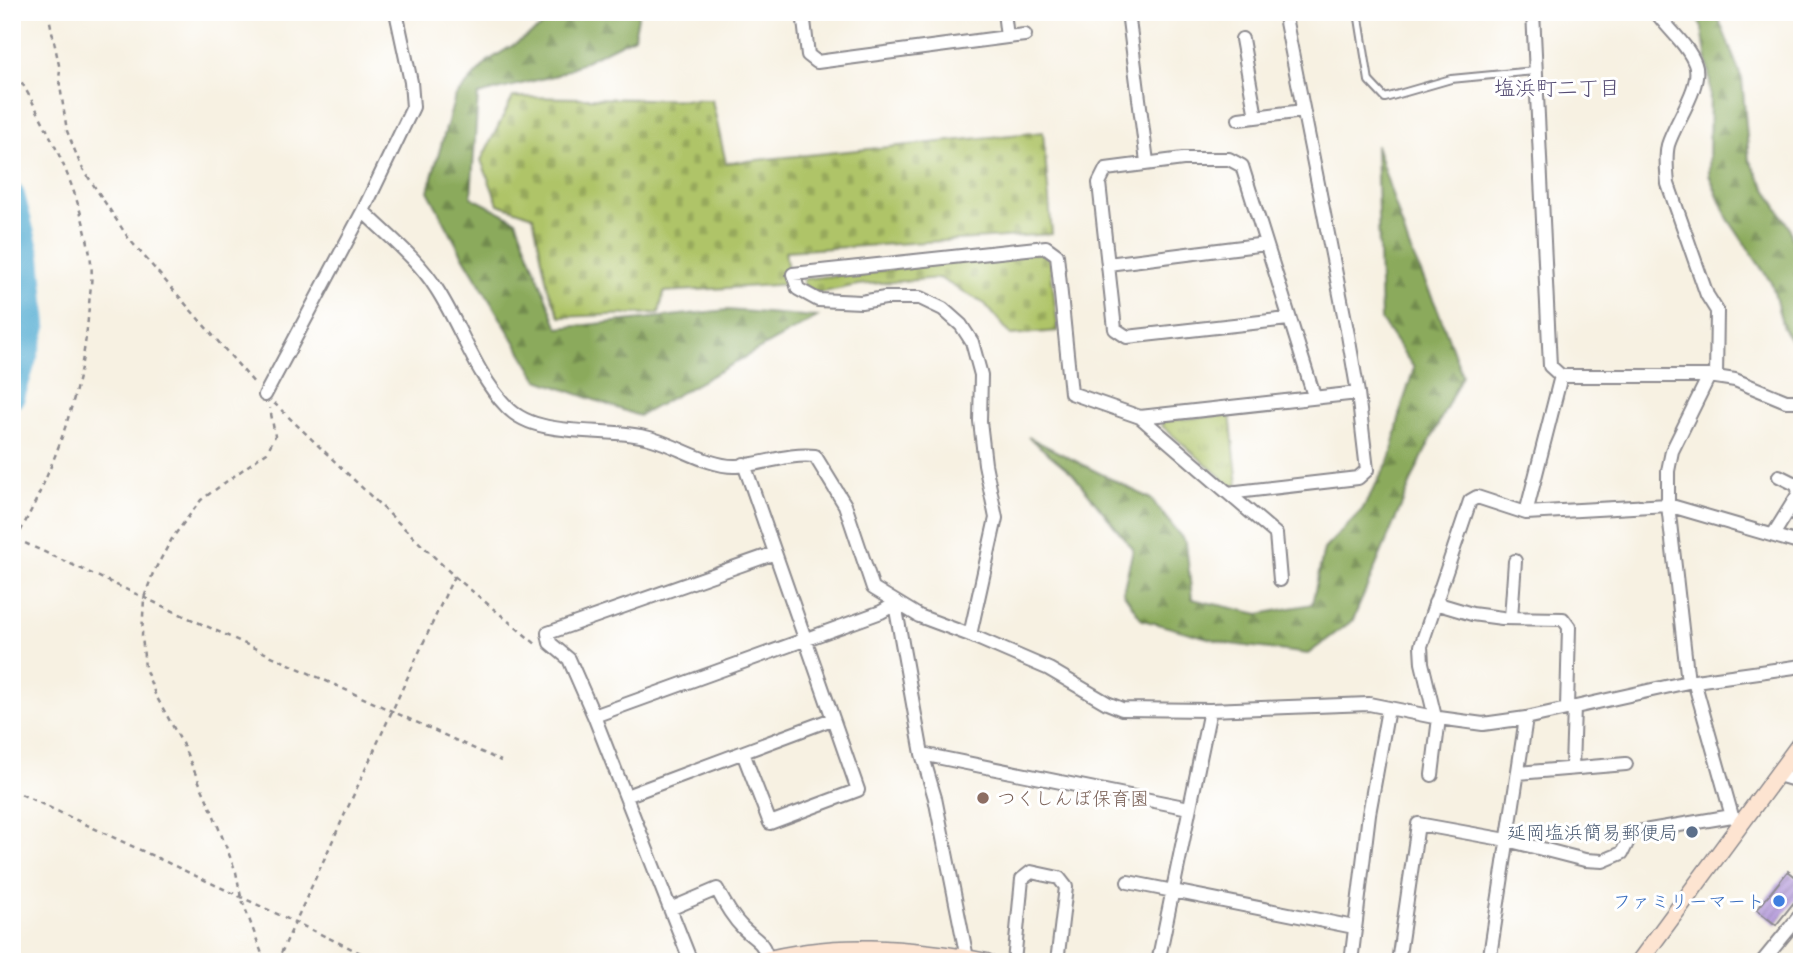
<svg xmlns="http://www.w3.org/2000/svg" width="1814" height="974" viewBox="0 0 1814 974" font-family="'Shantell Sans','Klee One',sans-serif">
  <defs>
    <pattern id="forest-firs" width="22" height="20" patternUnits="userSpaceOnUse" patternTransform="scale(1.75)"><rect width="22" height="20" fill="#8baa5c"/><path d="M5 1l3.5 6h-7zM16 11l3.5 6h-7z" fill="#718a4d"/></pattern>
    <pattern id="cemetery-stones" width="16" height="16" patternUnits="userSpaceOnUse" patternTransform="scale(1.75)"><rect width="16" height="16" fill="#afc468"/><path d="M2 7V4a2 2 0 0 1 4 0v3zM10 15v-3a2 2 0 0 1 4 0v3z" fill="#96a85b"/></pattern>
    <pattern id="park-tufts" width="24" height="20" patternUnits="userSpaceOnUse" patternTransform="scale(1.75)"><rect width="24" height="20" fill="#afc468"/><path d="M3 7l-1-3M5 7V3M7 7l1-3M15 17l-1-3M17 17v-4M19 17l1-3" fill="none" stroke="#96a85b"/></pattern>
    <pattern id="building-hatch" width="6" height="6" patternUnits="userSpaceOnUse" patternTransform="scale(1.75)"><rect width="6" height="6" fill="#b49ada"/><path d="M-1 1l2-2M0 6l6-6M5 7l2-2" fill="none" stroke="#927db2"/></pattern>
  </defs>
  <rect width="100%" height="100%" fill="#fff"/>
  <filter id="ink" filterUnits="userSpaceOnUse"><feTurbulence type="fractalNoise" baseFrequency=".0143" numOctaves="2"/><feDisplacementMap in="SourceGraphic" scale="14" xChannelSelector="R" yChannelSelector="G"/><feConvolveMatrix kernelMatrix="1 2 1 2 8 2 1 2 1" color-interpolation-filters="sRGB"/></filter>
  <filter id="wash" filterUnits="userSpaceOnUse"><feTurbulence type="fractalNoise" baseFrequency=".00686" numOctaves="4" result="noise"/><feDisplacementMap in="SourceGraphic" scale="28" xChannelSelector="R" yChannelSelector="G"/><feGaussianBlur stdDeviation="1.57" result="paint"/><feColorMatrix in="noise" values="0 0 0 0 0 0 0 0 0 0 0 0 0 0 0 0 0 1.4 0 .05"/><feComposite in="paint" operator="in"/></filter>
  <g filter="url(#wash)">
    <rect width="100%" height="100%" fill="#f7f1e2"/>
    <!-- forest -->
    <path fill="url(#forest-firs)" stroke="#56664c" stroke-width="2" d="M549,12H639L634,37L557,75L478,95L471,197L516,220L558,328L727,310L817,317L639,416L538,380L461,253L428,191L455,97L488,61L540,28Z
      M1694,12H1716L1742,79L1749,160L1790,229L1802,286V356L1783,328L1772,284L1728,219L1709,175L1710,82L1702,28Z
      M1376,145L1409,247L1438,310L1462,375L1418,466L1353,620L1308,654L1230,644L1142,620L1123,592L1133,549L1072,473L1028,437L1151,499L1186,543L1192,599L1259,614L1312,604L1324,549L1362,510L1391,457L1401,409L1414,368L1381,320Z"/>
    <!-- cemetery -->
    <path fill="url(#cemetery-stones)" stroke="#687352" stroke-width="2" d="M513,97L712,100L726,163L1043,132L1052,234L785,251L790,284L664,292L659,313L560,317L548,288L533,216L498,204L481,160Z
      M1041,253L1050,259L1058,331L1011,335L985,304L939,278L858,285L819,293L803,285V279Z"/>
    <!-- park -->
    <path fill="url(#park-tufts)" stroke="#687352" stroke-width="2" d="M1230,414L1238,485L1231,486L1162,426L1163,421Z"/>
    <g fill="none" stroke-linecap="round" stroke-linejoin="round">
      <!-- river -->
      <path stroke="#57aed3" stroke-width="26" d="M12,196L28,257L34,326L12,396"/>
    </g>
    <g id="blocks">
      <!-- building -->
      <path fill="url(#building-hatch)" d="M1788,871L1802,882V892L1776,925L1757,910Z"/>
    </g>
  </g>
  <g filter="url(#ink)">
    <use href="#blocks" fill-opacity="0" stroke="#8c8a8e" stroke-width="2"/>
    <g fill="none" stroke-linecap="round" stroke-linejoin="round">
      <!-- lane casing -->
      <g stroke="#8c8a8e" stroke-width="10">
        <path id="lane" d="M1358,12L1369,81L1385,98L1451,79L1535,71"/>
      </g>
      <!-- street casing -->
      <g stroke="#8c8a8e" stroke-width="16">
        <path id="street" d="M803,12L808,55L817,62L1007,37L1004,12
          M1128,12L1147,162
          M1533,12L1550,366L1561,376H1709L1735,380L1786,401H1802
          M1656,12C1668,29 1688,45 1695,64C1703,85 1675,122 1668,145C1665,158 1667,171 1668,184L1707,295L1717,311L1716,377
          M1007,37L1025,35
          M1242,39L1256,117
          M1239,119L1303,111
          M363,211C387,235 418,259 436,288C461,326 475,374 507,407C537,439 604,427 645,437C674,443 707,467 736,466C764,465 786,453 815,456L845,505L873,588L919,616L970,635L1049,669L1107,703L1122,709L1210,710L1369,704L1439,718L1483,724L1526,718L1688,682L1802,666
          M1108,264L1266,244
          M1288,319L1127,337L1115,329L1099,183L1106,169L1183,159H1229L1242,166L1314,396
          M265,395L363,211L413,107L411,82L396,12
          M1140,417L1358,393
          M1779,476L1797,485L1799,493H1802
          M1228,493L1276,534L1280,580
          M1526,513L1561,376
          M1773,535L1799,493
          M1435,603L1472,614L1502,618L1563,619L1569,627L1567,708
          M1511,618L1515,561
          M970,635L996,518L985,464L980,421L981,375L972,342L961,325L943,309L920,298H885L861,302L818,300L798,289L793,274L1046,247L1057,255L1071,393L1140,417L1228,493L1358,478L1367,470L1358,393L1348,335L1284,12
          M1694,681L1732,816
          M1688,682L1668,505V471L1672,451L1709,376
          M594,716L881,612L895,604L922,754L935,798L967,958
          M1435,717L1422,663L1421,646L1470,501L1477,497L1526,513L1668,505L1802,544
          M743,753L770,823L858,790L744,464
          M922,754L1189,808
          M1572,768L1574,707
          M1518,773L1626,764
          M1432,775L1439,718
          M1778,775L1802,782
          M626,796L832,719
          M1128,882L1354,927
          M670,909L717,889C724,903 732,917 743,928C755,940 764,941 767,959
          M691,962L594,716L569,659L550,643L548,633L775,553
          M1014,962L1022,879L1031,872L1059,878L1066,887L1057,962
          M1158,962L1210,710
          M1351,962L1369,814L1388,709
          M1398,962L1418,824L1507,840L1585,860L1603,861L1622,853L1632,833L1732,816L1742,824
          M1489,962L1526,718
          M1762,962L1802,913"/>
      </g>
      <!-- secondary casing -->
      <g stroke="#8c8a8e" stroke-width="19">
        <path id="secondary" d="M757,962C833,941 910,947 987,962
          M1639,962L1802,741"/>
      </g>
      <!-- path -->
      <path stroke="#8c8a8e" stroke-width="2.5" stroke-dasharray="5 5" stroke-linecap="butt" d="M48,12L60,70L59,79L67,131L81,166L129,239L255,384
        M12,65C47,127 82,191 91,262C93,276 90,291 89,305C84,391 54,471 12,547
        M274,403L454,576L537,645
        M16,539L501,761
        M12,790L380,962
        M265,962L241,897L236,872L212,811L181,741L155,694L145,668L142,635L144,598L153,573L173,537L201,500L267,452L275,436L270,408
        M277,962L454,576"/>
      <!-- lane -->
      <use href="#lane" stroke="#fff" stroke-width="6"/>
      <!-- street -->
      <use href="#street" stroke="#fff" stroke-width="12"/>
      <!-- secondary -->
      <use href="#secondary" stroke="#fde4d1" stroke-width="16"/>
    </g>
  </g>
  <!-- markers -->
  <circle fill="#8d6e63" stroke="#fff" stroke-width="2.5" cx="983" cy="798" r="7"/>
  <circle fill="#5c6f8a" stroke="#fff" stroke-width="2.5" cx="1692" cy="832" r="7"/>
  <circle fill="#3f7fe0" stroke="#fff" stroke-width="2.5" cx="1779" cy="901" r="7"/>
  <g text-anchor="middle" stroke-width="6" stroke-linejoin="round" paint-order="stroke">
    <!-- education labels -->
    <g font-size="19" fill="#785e54" stroke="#fff" text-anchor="start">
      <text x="997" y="805">つくしんぼ保育園</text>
    </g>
    <!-- service labels -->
    <g font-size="19" fill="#4e5e75" stroke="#fff" text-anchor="end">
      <text x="1678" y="839">延岡塩浜簡易郵便局</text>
    </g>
    <!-- shop labels -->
    <g font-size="19" fill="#366cbe" stroke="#fff" text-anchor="end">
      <text x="1765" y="908">ファミリーマート</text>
    </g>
    <!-- neighbourhood labels -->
    <g font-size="21" fill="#554c73" stroke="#fff">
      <text x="1557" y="95">塩浜町二丁目</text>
    </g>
  </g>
  <!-- margin -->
  <rect width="1814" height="974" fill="none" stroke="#fff" stroke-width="42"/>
</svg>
